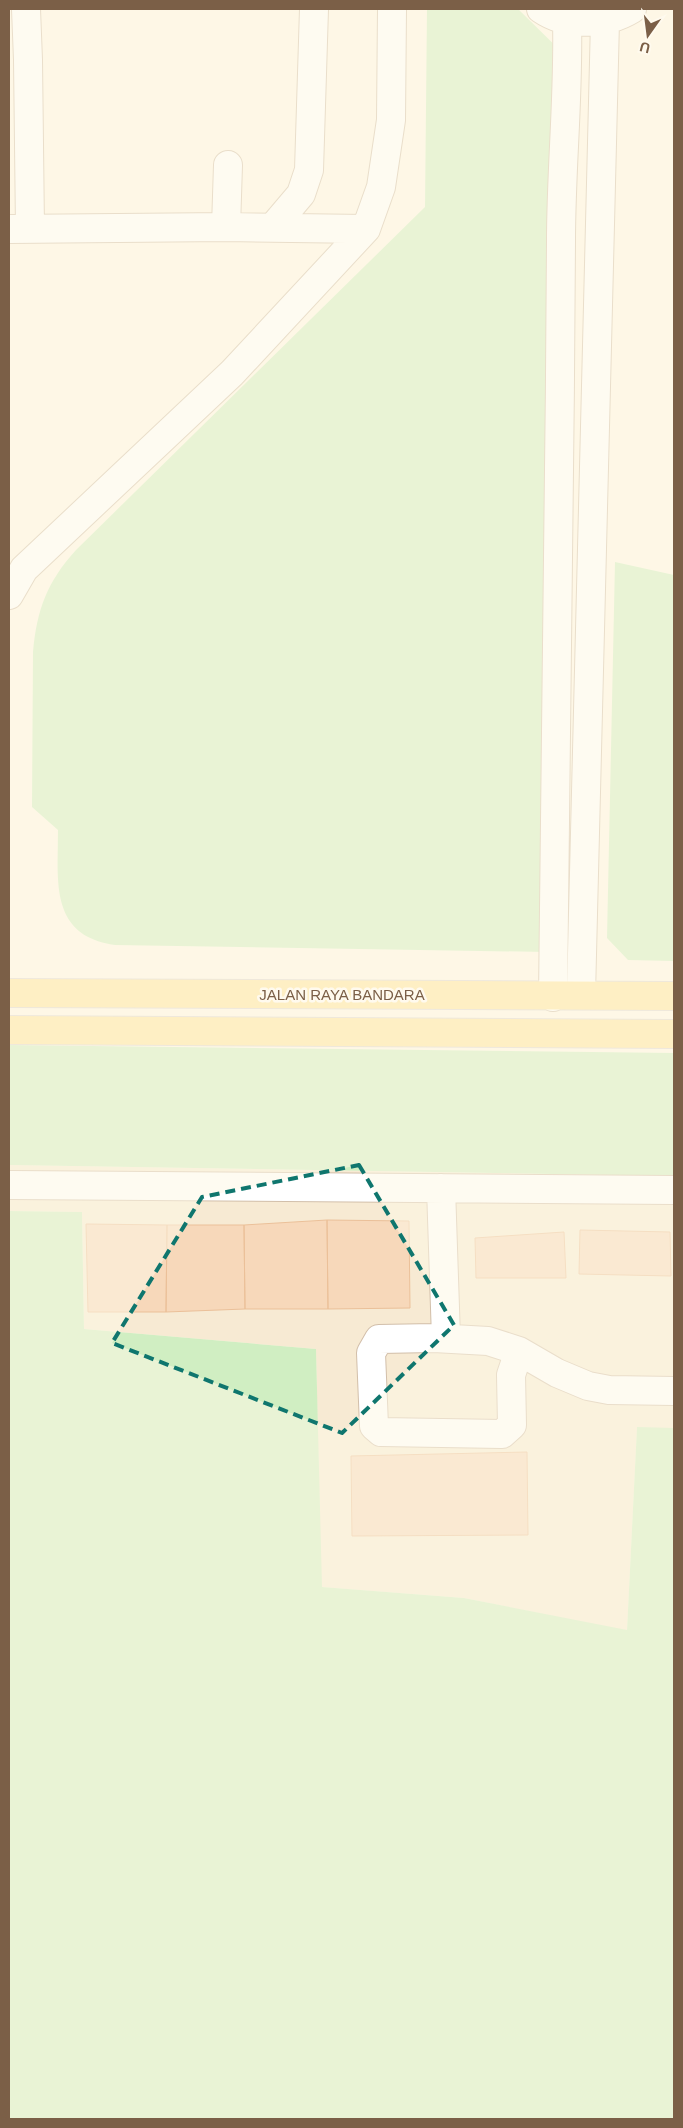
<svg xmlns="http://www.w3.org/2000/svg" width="683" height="2128" viewBox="0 0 683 2128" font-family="Arial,sans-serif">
  <rect width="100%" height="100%" fill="#fef7e6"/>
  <!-- residential -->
  <path fill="#f7ead3" d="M9,1165L674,1176V1428H637L627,1631L464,1598L321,1587L316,1349L84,1329L82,1212L9,1211Z"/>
  <!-- green -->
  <path fill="#d0eec2" d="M427,9H518L575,65L547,952L115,945C49,936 58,881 58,830L32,807L33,652C37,609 47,582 76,550L425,207Z
    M615,562L674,575V961L628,960L607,938Z
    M9,1045L674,1053V1176L9,1165Z
    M9,1211L82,1212L84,1329L316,1349L322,1587L464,1598L627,1630L637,1427L674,1428V2119H9Z"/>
  <!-- building -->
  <path fill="#f7d8ba" stroke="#ebc099" d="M327,1220L409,1221L410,1308L328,1309Z
    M327,1220L328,1309H245L244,1225Z
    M86,1224L167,1225L166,1312H88Z
    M167,1225H244L245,1309L166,1312Z
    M580,1230L670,1232L671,1276L579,1274Z
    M564,1232L566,1278H476L475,1238Z
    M527,1452L528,1535L352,1536L351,1456Z"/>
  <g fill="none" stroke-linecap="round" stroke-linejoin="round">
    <!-- minor casing -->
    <g stroke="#d2bfaa" stroke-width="30">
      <path id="minor" d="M26,9L28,60L30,229
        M541,9C567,27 606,25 632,9
        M226,227L228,165
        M273,227L301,194L309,170L314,9
        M9,229L226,227L366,229
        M9,595L24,569L232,373L366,229L381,187L391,120L392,9
        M581,995L605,21
        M553,997C558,745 559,493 561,241C561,167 569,94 567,20
        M9,1185L674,1190
        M441,1188L446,1338
        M519,1351L511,1375L512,1425L502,1434L381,1432L374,1426L371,1353L379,1339L434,1338L488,1341L519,1351L557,1373L588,1386L609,1390L674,1391"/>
    </g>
    <!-- major casing -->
    <g stroke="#ddd5cf" stroke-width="30">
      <path id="major" d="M9,993L674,996
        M9,1030L674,1034"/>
    </g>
    <!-- minor -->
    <use href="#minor" stroke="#fff" stroke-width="28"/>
    <!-- major -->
    <use href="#major" stroke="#ffe49c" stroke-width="28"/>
  </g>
  <!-- marked area -->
  <path d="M0 0H683V2128H0ZM359,1165L454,1325L342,1433L112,1343L202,1197Z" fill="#fef7e6" fill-opacity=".55" fill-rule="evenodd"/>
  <path fill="none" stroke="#0f766e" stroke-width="4" stroke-dasharray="10 6" stroke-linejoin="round" d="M359,1165L454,1325L342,1433L112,1343L202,1197Z"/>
  <g text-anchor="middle" stroke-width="5" stroke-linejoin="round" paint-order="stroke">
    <!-- street labels -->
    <g font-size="15" fill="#7b5f47" stroke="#fffaee">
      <text x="342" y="1000">JALAN RAYA BANDARA</text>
    </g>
  </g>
  <!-- border -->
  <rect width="683" height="2128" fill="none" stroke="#7b5f47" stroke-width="20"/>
  <!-- north arrow -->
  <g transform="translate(648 35) rotate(194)" stroke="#fffaee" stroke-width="4" paint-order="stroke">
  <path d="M0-4L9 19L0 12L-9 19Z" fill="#7b5f47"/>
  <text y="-8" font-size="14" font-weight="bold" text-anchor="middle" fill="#7b5f47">U</text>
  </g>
</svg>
